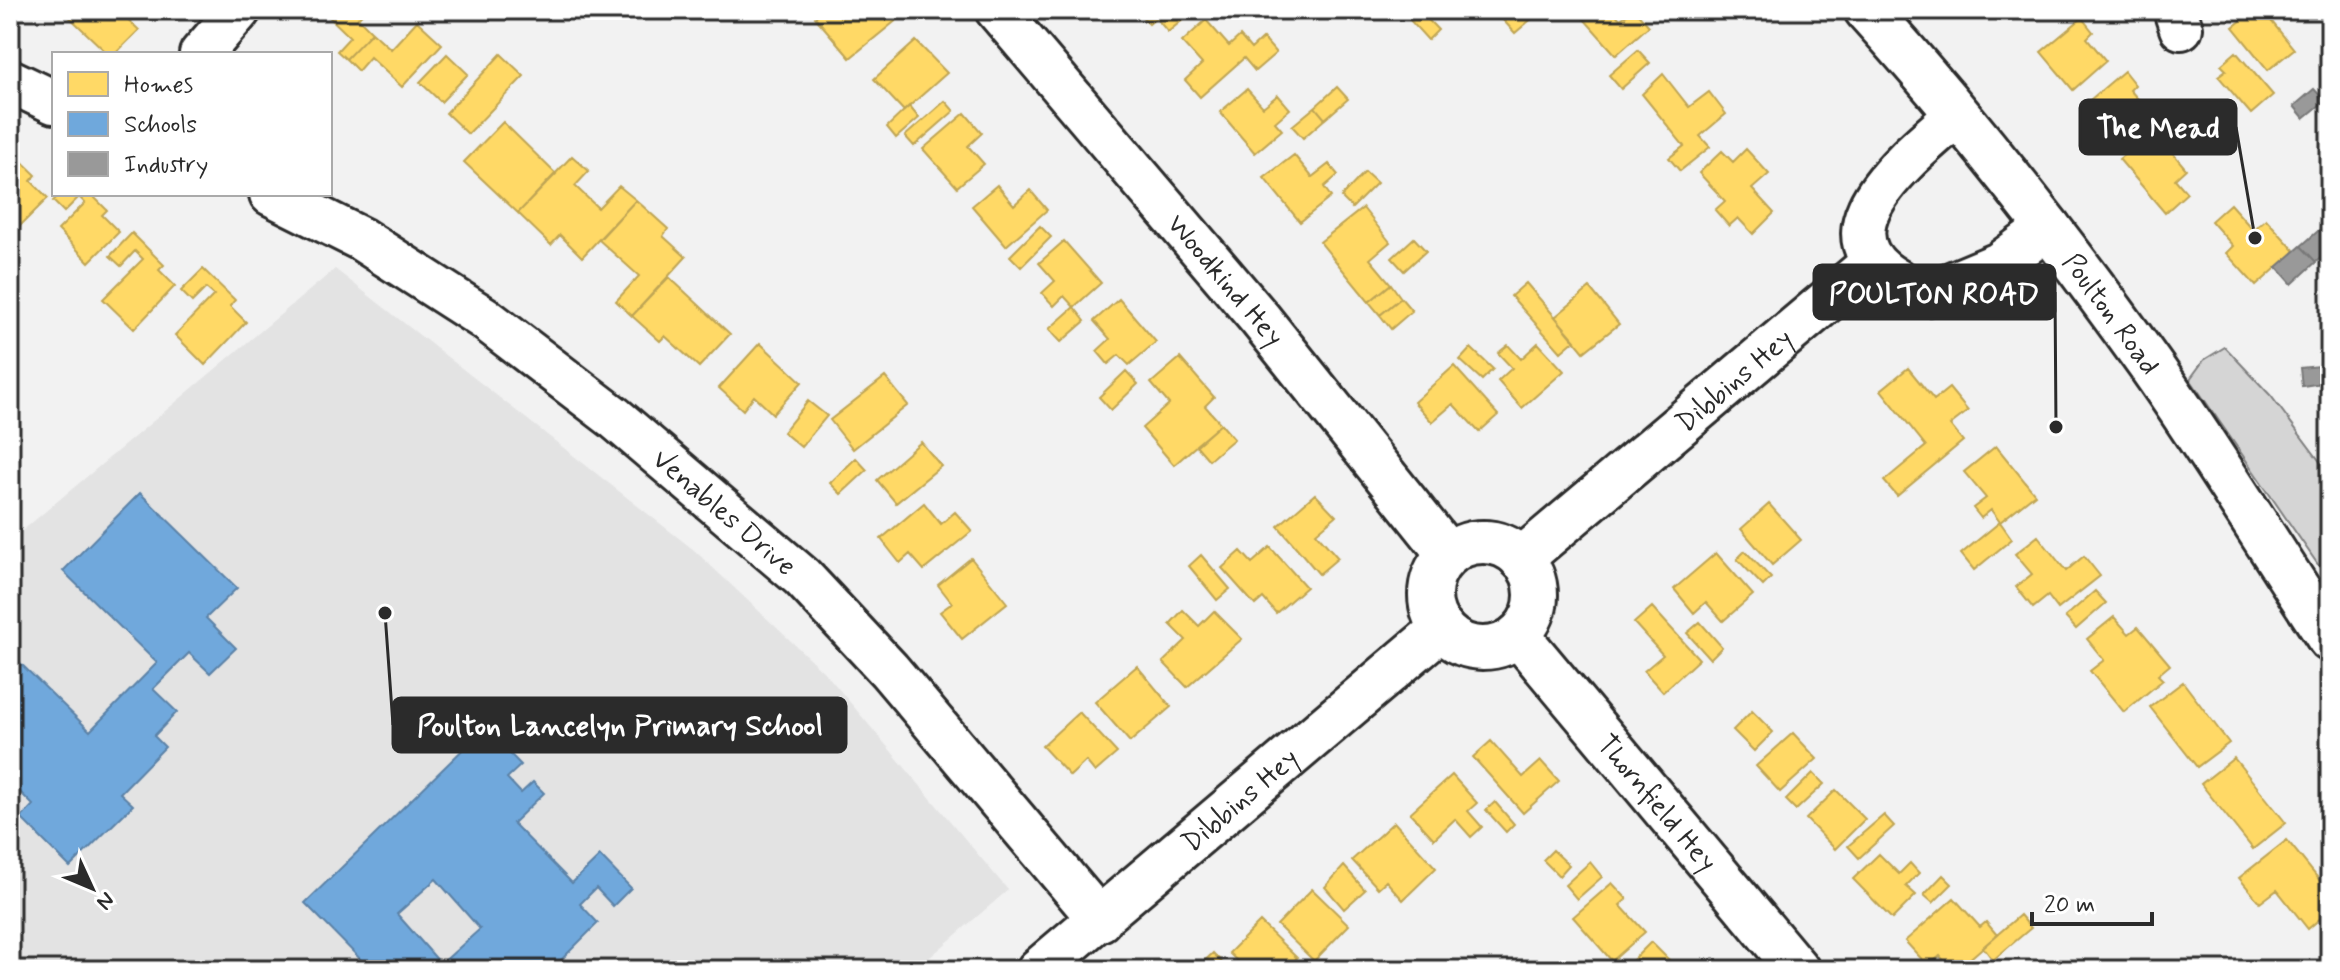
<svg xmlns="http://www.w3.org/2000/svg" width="2340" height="980" viewBox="0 0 2340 980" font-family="Mynerve,sans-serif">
  <rect width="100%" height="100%" fill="#f2f2f2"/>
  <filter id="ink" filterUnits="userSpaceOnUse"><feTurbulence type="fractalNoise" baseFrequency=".0125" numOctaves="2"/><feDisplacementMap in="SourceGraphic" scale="16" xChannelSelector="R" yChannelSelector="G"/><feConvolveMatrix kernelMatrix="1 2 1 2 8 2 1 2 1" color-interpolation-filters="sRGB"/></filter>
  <g filter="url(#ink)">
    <!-- built -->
    <path fill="#e3e3e3" d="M335,269L694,550L827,675L1008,890L915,970H10V541Z"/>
    <!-- green -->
    <path fill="#d5d5d5" stroke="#808080" stroke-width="2" d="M2225,347L2271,396L2330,475V582L2190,379L2204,360Z"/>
    <!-- homes -->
    <path fill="#ffd966" stroke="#bfa554" stroke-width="2" d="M118,10L139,30L115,54H108L63,11Z
      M322,10H365L358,18L372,32L346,59L337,51L350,37Z
      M823,10H909L850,58L815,17Z
      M1136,10H1187L1191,13L1168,32L1156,18L1149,24Z
      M1419,10L1438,30L1428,40L1408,18Z
      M1515,10H1542L1515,33L1503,20Z
      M1576,10H1612L1620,19L1635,10L1649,26L1616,55Z
      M2264,12L2294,49L2268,70L2233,27L2250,14L2253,19Z
      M2082,18L2093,32L2087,38L2106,61L2073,90L2041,52Z
      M1206,20L1229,46L1240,36L1251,49L1263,38L1276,53L1255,71L1244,58L1200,97L1185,80L1202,64L1182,42Z
      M417,21L442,44L402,87L370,57L358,71L346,59L372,32L391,49Z
      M916,41L947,73L904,111L874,79Z
      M1638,50L1650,63L1621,89L1609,75Z
      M2236,52L2273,95L2251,114L2218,76L2226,70L2221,65Z
      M447,54L468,74L441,102L420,82Z
      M501,54L524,76L468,134L446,113Z
      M2124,71L2135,85L2130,90L2151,114L2116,143L2084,105Z
      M1663,74L1689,107L1709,92L1726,114L1700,136L1710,147L1680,171L1669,158L1684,146L1642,94Z
      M1337,87L1348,99L1325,119L1315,107Z
      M1247,89L1263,107L1278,95L1290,109L1275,122L1282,130L1255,153L1220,112Z
      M945,101L954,111L914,146L905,136Z
      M909,106L919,118L896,138L887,127Z
      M1315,107L1325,119L1303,138L1292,126Z
      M965,113L982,133L968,146L984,164L957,187L923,149Z
      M503,122L556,174L518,213L464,162Z
      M2159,125L2172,140L2166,145L2186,169L2175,179L2187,193L2165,213L2119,159Z
      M1746,149L1769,174L1752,189L1774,213L1753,234L1738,218L1729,226L1715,210L1725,201L1699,173L1722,151L1733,162Z
      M10,150L36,175L31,181L48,198L19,227L10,219V172L14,168L10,165Z
      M1294,155L1312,177L1329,164L1338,175L1324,187L1331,197L1300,222L1264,178Z
      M572,156L589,171L575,186L598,208L619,186L636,200L582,257L560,235L551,245L518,213Z
      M1365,172L1377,183L1352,208L1341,197Z
      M997,185L1014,205L1030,190L1047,210L1006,246L972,206Z
      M60,194H91L107,210L102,215L119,232L89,262L58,230L85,203L79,197L64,212L53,201Z
      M636,200L668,229L663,236L686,257L632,316L616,301L639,276L599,240Z
      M2230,204L2253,230L2266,219L2295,251L2256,286L2226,253L2233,246L2211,221Z
      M1363,208L1390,242L1370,259L1391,284L1369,302L1320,242Z
      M1040,226L1051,237L1021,267L1010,256Z
      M132,233L164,265L159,270L175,286L134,329L103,299L143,259L135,251L121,266L110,256Z
      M1414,238L1426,251L1404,271L1392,258Z
      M1064,241L1101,283L1074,307L1064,296L1054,306L1042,293L1055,281L1039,263Z
      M203,269L235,300L230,306L246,322L205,365L175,335L214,295L206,288L192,302L181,291Z
      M669,277L730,334L699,367L665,336L660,341L632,316Z
      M1526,283L1575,340L1561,352L1511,296Z
      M1391,284L1401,298L1380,315L1369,302Z
      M1590,288L1619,324L1584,352L1555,317Z
      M1401,298L1412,311L1391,329L1380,315Z
      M1119,299L1156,342L1129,365L1119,355L1108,364L1097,351L1110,339L1094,321Z
      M1074,307L1085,321L1061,342L1049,329Z
      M760,343L802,382L773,414L754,396L743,410L719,388Z
      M1538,343L1564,371L1522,408L1498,381L1512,368L1498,353L1508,345L1521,359Z
      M1471,348L1493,369L1482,380L1460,360Z
      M1180,358L1214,397L1205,406L1221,424L1174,465L1142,428L1169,404L1151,383Z
      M1454,366L1498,415L1479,432L1453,404L1432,422L1414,402Z
      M1908,368L1934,400L1949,388L1968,411L1950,425L1963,441L1897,496L1884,481L1926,446L1881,390Z
      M1126,371L1138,384L1111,410L1099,397Z
      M885,377L908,405L853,449L830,420Z
      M808,401L827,416L801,447L783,432Z
      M1221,424L1234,439L1209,460L1196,445Z
      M921,442L941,466L896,503L877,480Z
      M1996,446L2035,494L2000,522L1991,510L1981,518L1973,508L1986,498L1964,472Z
      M856,458L867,470L841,494L830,483Z
      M1315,494L1336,516L1316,533L1338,558L1319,574L1278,526Z
      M924,503L941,524L955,512L972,531L924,570L910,554L900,563L881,539Z
      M1769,504L1801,540L1772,565L1741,529Z
      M2000,522L2012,539L1974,570L1961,554Z
      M2038,536L2066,571L2084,556L2100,576L2058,609L2048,596L2033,608L2016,587L2032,574L2015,554Z
      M1270,547L1306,587L1276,613L1263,598L1255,605L1222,568L1241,551L1252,563Z
      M1745,551L1771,578L1763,586L1737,559Z
      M1716,553L1753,595L1723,621L1706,602L1694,613L1674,589Z
      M1201,555L1230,589L1217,600L1189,566Z
      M971,558L1007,603L962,639L940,612L952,603L938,585Z
      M2095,591L2106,603L2076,629L2065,617Z
      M1652,607L1699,659L1663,692L1644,671L1663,655L1634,623Z
      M1183,610L1199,626L1214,611L1242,639L1187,687L1163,662L1186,640L1170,624Z
      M2114,617L2129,634L2138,627L2170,665L2158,675L2163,680L2124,712L2090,671L2104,660L2087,639Z
      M1700,622L1722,647L1710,659L1687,633Z
      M1137,666L1171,707L1130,742L1095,702Z
      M2183,682L2229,743L2197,767L2150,707Z
      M1752,711L1773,732L1754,751L1733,730Z
      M1079,712L1117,753L1095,772L1086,761L1070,776L1042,746Z
      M1793,733L1817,759L1780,792L1756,766Z
      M1491,741L1523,777L1541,761L1559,781L1523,813L1473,757Z
      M2234,758L2286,823L2253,849L2201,784Z
      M1813,773L1824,784L1796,810L1786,800Z
      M1452,775L1477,803L1468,811L1482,827L1471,837L1455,819L1434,839L1410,813Z
      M1836,790L1865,819L1835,849L1806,819Z
      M1495,802L1514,824L1506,832L1486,810Z
      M1884,815L1894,826L1859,858L1848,846Z
      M1394,822L1436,868L1403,900L1386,881L1378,888L1352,860Z
      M2287,840L2330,893V910L2308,929L2277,890L2260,903L2239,878Z
      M1553,850L1569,865L1559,876L1543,860Z
      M1879,854L1899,874L1910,863L1919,873L1906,886L1916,895L1892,919L1853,879Z
      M1590,862L1602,877L1577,899L1565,885Z
      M1344,866L1365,890L1344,909L1325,887Z
      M1943,875L1952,884L1933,903L1924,895Z
      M1612,883L1627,899L1620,905L1645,932L1612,961L1573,917Z
      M1312,889L1349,925L1314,961L1277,925Z
      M1954,898L1980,927L1986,922L1997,935L1957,970H1952L1940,956L1928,966L1905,941Z
      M2020,915L2031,928L1993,960L1983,947Z
      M1260,922L1297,958L1284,970H1246L1229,953Z
      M1651,942L1679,970H1631L1627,966Z
      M1213,953L1229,970H1195Z"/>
    <!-- schools -->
    <path fill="#6fa8dc" stroke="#5b82a7" stroke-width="2" fill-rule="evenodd" d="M140,493L237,588L206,618L236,648L210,673L189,653L153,689L177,712L154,736L165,747L120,793L133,805L70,867L21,818L33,805L18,790L10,798V653L90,731L157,663L63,571Z
      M485,728L521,765L507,778L521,793L533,782L544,793L513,823L572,883L600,856L631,888L613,906L596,888L580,904L598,923L551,970H371L305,903ZM436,879L480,929L441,964L397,914Z"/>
    <!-- industry -->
    <path fill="#999" stroke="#787878" stroke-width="2" d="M2314,89L2325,101L2304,118L2294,106Z
      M2326,224L2330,229V250L2316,262L2301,246Z
      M2301,246L2316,262L2292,284L2277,267Z
      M2330,365V382L2302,386L2300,368Z"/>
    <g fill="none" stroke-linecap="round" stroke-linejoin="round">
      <!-- minor casing -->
      <g stroke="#2b2b2b" stroke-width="48">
        <g id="minor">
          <path id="s1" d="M997,10L1260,319L1448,554"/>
          <path d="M2175,10L2181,28"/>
          <path d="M201,54L239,10"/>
          <path d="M10,81L54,102"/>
          <path d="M1957,115C1896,167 1797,247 1927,294L1999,264L2049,227"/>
          <path id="s2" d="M271,194L361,239L484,318L615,418L802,577L889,670L1100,920"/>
          <circle cx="1483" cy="595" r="53"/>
          <path id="s3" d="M1521,559L1872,263"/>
          <path id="s4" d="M1518,635L1798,970"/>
          <path id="s5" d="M1038,970L1442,628"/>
        </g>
      </g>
      <!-- tertiary casing -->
      <g stroke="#2b2b2b" stroke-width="50">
        <g id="tertiary">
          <path id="s6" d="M1867,10C1969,122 2062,242 2150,365C2213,454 2270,548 2330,639"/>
        </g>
      </g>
      <!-- minor -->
      <use href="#minor" stroke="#fff" stroke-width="42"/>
      <!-- tertiary -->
      <use href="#tertiary" stroke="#fff" stroke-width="44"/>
    </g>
  </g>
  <g text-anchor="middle" stroke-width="8" stroke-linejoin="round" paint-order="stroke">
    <!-- street labels -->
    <g font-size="28" fill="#2b2b2b" stroke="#fff">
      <text dy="10" stroke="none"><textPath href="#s1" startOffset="354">Woodkind Hey</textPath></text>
      <text dy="10" stroke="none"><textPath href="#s6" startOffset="390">Poulton Road</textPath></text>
      <text dy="10" stroke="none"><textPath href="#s3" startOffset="278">Dibbins Hey</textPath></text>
      <text dy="10" stroke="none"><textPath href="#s2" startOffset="556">Venables Drive</textPath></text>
      <text dy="10" stroke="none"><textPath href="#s5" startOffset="264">Dibbins Hey</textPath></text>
      <text dy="10" stroke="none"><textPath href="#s4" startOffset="218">Thornfield Hey</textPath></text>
    </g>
  </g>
  <!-- callouts -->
  <path fill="none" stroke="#2b2b2b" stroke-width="3" d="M2255 238L2236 127M2056 427L2055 292M385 613L393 725"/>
  <g fill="#2b2b2b" stroke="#fff" stroke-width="3">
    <circle cx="2255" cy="238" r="8"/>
    <circle cx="2056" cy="427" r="8"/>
    <circle cx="385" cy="613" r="8"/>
  </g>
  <g fill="#2b2b2b" stroke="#2b2b2b" stroke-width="3">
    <rect x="2080" y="100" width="156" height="54" rx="8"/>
    <rect x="1814" y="265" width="241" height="54" rx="8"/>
    <rect x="393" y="698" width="453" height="54" rx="8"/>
  </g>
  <g font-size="30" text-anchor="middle" font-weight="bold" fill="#fff">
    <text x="2158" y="137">The Mead</text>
    <text x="1934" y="303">POULTON ROAD</text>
    <text x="620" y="735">Poulton Lancelyn Primary School</text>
  </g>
  <!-- margin -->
  <rect width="2340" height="980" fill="none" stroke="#fff" stroke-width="40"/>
  <rect x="20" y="20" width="2300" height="940" fill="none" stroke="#2b2b2b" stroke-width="3" filter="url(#ink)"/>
  <!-- legend -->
  <rect x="52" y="52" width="280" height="144" fill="#ffffff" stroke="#aaaaaa" stroke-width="2"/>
  <rect x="68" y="72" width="40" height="24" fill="#ffd966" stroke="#aaaaaa" stroke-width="2"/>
  <text x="124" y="92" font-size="24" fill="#2b2b2b">Homes</text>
  <rect x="68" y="112" width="40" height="24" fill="#6fa8dc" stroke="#aaaaaa" stroke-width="2"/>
  <text x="124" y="132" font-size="24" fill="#2b2b2b">Schools</text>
  <rect x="68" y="152" width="40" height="24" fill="#999999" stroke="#aaaaaa" stroke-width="2"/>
  <text x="124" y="172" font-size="24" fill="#2b2b2b">Industry</text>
  <!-- north arrow -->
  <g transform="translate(92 888) rotate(134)" stroke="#ffffff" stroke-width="6" paint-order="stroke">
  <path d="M0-6L14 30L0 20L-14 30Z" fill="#2b2b2b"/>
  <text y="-12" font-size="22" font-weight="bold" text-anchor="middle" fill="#2b2b2b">N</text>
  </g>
  <!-- scale -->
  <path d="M2032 912v12h120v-12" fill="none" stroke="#2b2b2b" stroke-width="4"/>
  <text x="2044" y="912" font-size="24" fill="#2b2b2b" stroke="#ffffff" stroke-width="6" paint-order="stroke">20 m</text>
</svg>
